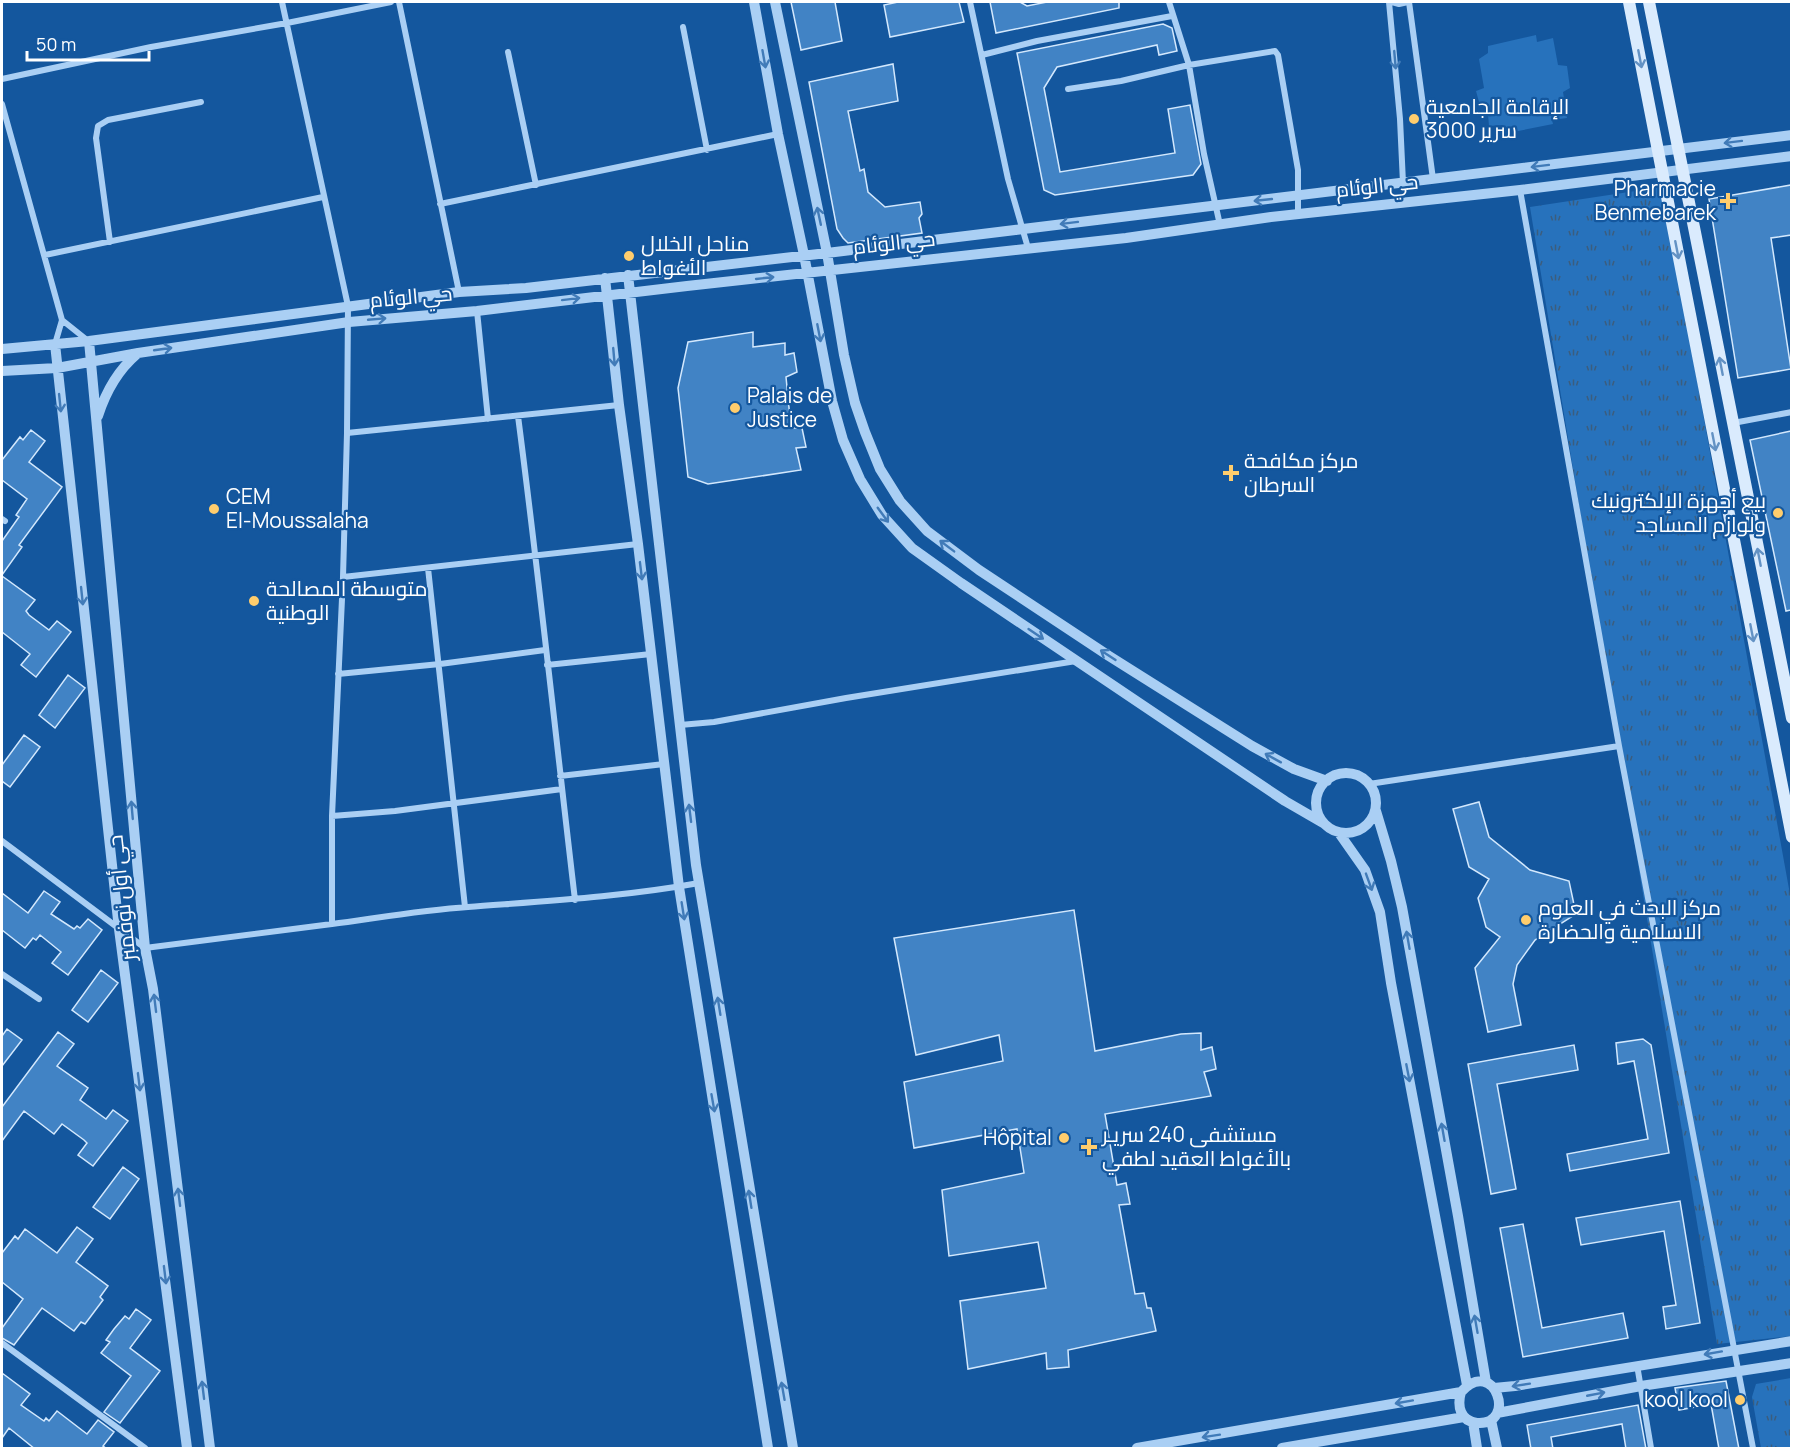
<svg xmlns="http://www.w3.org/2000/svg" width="1793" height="1450" viewBox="0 0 1793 1450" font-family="Manrope,Cairo,sans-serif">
  <defs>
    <pattern id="park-tufts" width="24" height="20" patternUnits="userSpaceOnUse" patternTransform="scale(1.5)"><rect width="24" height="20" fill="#2772bc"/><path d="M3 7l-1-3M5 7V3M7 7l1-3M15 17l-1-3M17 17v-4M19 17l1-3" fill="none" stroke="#3b5d7e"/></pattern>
  </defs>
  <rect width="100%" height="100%" fill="#14579e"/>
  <!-- grass -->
  <path fill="#2772bc" d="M1536,35L1537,42L1553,38L1558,65L1567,66L1570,88L1563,92L1567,118L1552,120L1553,124L1508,133L1503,125L1489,126L1487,102H1479L1476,91L1484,88L1479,59L1488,53V46Z"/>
  <!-- park -->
  <path fill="url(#park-tufts)" d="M1662,187L1791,900V1336L1717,1344L1530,207Z
    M1791,1378V1448H1761L1752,1397L1756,1384Z"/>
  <!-- building -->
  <path fill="#4183c5" stroke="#d3e8fd" stroke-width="1.5" d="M791,2H835L842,41L801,50Z
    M898,2H959L964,22L890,37L884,5Z
    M990,2H1020L1027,6L1047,2H1119V8L996,33Z
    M1163,24L1172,28L1177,51L1159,55L1157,45L1057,67L1044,88L1060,172L1175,153L1168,109L1190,105L1201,164L1193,175L1055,195L1044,190L1017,53Z
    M893,64L898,101L848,111L860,171L864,169L868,192L885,207L920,202L922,214L919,218L922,233L848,243L843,238L837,229L809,82Z
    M1791,185V235L1771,238L1791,369L1738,378L1709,199Z
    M753,332V347L785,343V355L794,353L797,372L786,377L791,428H802L806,447L796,448L801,470L708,484L688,477L678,388L688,342Z
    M31,430L45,441L29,462L62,487L19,545L22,547L2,575V541L19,517L16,515L27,499L2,480V460L20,437L23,440Z
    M1791,431V610L1786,611L1750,440Z
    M2,576L35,600L26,611L29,615L49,630L57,621L71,632L36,677L21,665L30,654L2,632Z
    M68,675L85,688L55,728L39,715Z
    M24,735L40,747L10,787L2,781V765Z
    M1479,802L1489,837L1530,870L1569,881L1576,914L1535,940L1517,965L1513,984L1521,1025L1488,1032L1475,968L1500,937L1486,927L1478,898L1489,879L1469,867L1453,809Z
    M44,891L60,902L51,914L74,929L77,926L80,928L88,919L102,930L68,975L52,963L61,952L40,935L36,940L33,938L25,948L2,930V893L28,913Z
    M1074,910L1095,1051L1181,1034L1201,1033V1050L1212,1047L1216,1069L1204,1072L1211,1096L1105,1114L1117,1185L1126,1183L1130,1204L1119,1205L1135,1294L1144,1293L1147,1308H1151L1156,1331L1068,1350L1069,1367L1047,1369L1046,1353L968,1369L960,1301L1046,1288L1038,1242L949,1256L942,1190L1024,1173L1017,1129L914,1148L904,1082L1003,1061L999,1035L916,1055L894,938Z
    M101,970L118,983L88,1022L72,1010Z
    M7,1029L22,1040L2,1066V1036Z
    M58,1032L74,1044L57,1066L88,1088L80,1100L106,1119L113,1110L128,1121L93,1166L78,1155L87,1143L84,1140L62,1124L54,1134L24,1111L2,1141V1107Z
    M1643,1039L1651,1045L1669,1153L1570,1171L1567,1154L1648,1139L1634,1061L1618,1064L1616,1043Z
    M1574,1045L1578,1070L1497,1084L1516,1189L1491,1194L1468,1064Z
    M123,1167L139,1179L110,1219L93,1207Z
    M1680,1201L1700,1323L1666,1329L1663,1307L1676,1305L1664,1231L1581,1245L1576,1218Z
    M1523,1224L1542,1328L1623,1313L1628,1338L1523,1357L1500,1228Z
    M77,1227L93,1239L76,1262L108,1286L100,1297L103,1300L85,1324L81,1322L74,1331L42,1308L14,1345L2,1338V1328L23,1299L2,1282V1253L15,1236L18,1239L25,1229L57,1253Z
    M136,1309L151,1320L130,1348L160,1371L120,1423L104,1412L131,1376L101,1353L110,1342L106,1340L114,1329L125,1316L129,1319Z
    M2,1373L30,1394L21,1405L44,1421L46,1418L49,1421L57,1411L87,1434L98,1420L114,1432L103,1446L107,1449H35L9,1428L2,1438Z
    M1726,1381L1739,1449H1719L1711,1404L1679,1410L1675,1388Z
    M1638,1405L1646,1449H1626L1622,1424L1551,1437L1553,1449H1531L1527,1425Z"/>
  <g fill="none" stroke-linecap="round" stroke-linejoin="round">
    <!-- minor -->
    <path stroke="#aacff4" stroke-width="6" d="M282,2L348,306L347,433L343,577L638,544
      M399,2L459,292
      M970,2L1008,179L1028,248
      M1169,2L1189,65L1204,154L1220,225
      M1389,2L1400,119L1403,183
      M1392,2L1399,4L1408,2
      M1409,2L1433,179
      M683,27L707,150
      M508,52L536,185
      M982,55L1037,41L1172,16
      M2,79L151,47L287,23L391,2
      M1068,89L1121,81L1189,65L1275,51L1278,55L1298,170V215
      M2,104L62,320L55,344
      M1520,190L1619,746L1753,1448
      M440,204L778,134
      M110,242L96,138L98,126L108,120L201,102
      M45,255L323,197
      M477,311L488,419
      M62,320L87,340
      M518,416C539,577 556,739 575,900
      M1733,423L1792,412
      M347,433L619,405
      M2,519L5,521
      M428,568L465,907
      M343,577L332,816V924C377,918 423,910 468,907C546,901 622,897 699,883
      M547,665L651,654
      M338,674L440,664L545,650
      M680,725L714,722L846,698L1076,661
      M560,776L664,764
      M1369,784L1619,746
      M332,816L395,811L562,789
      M2,841L145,948L332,924
      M2,974L39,999
      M2,1343L145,1448
      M1637,1365L1651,1448"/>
    <!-- tertiary -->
    <path stroke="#aacff4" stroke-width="10" d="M754,2L778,134L804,255L832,401L843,440L860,479L882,515L912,548L961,583L1285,801L1323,823
      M775,2L827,253L844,355L855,403L865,432L880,469L900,501L927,531L979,570L1109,656L1252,746L1294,769L1327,781
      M628,275L696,865L793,1448
      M605,278L619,405L638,544L679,887L768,1448
      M89,341L145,948L153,989L210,1448
      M55,344L119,929L187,1448
      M2,349L89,341L459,292L526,288L827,253L1792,135
      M2,371L57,368L138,353L349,322L477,311L687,286L1126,238L1271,217L1520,190L1792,156
      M98,416C106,391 117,371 137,354
      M1316 803a30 30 0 1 1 60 0a30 30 0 1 1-60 0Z
      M1376,811L1391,861L1402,907L1458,1216L1486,1382
      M1339,833L1365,870L1380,912L1391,983L1467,1385
      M1494,1388L1515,1386L1792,1341
      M1497,1413L1641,1386L1792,1363
      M1491,1420L1497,1448
      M1473,1422L1477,1448
      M1137,1448L1461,1392C1495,1355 1518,1426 1477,1423C1460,1421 1457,1406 1461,1392
      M1282,1448L1464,1417"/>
    <!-- secondary -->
    <path stroke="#daebfd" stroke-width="12" d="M1629,2L1792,837
      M1649,2L1792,718"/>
  </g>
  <!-- one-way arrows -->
  <defs><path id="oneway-shaft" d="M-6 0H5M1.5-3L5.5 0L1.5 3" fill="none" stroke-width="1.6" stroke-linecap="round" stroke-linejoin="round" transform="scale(1.5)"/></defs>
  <g stroke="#417bb8">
    <use href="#oneway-shaft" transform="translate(764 59) rotate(80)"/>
    <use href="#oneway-shaft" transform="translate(1395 60) rotate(85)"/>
    <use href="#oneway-shaft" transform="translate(1733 142) rotate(173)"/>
    <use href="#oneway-shaft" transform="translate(1540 166) rotate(173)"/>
    <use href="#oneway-shaft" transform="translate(1263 200) rotate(174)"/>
    <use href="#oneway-shaft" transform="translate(819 216) rotate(-102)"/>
    <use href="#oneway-shaft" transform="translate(1069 223) rotate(173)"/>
    <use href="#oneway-shaft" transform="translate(765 278) rotate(-6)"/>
    <use href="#oneway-shaft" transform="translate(571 299) rotate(-7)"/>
    <use href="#oneway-shaft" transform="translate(377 319) rotate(-5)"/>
    <use href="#oneway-shaft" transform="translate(819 333) rotate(79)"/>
    <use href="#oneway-shaft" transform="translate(163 349) rotate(-8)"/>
    <use href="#oneway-shaft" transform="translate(614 357) rotate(85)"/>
    <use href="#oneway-shaft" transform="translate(60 403) rotate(84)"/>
    <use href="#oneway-shaft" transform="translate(883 515) rotate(54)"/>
    <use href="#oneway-shaft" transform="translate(947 546) rotate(-143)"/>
    <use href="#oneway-shaft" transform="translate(641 571) rotate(83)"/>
    <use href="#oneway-shaft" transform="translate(82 596) rotate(84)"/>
    <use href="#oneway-shaft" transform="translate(1036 634) rotate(34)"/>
    <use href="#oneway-shaft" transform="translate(1108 655) rotate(-147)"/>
    <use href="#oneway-shaft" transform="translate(1273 758) rotate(-151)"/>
    <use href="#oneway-shaft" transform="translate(132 810) rotate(-95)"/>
    <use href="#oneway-shaft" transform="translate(690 813) rotate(-97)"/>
    <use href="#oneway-shaft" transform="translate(1369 882) rotate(70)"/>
    <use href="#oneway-shaft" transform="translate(683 911) rotate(81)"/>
    <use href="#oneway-shaft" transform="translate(1408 940) rotate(-100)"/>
    <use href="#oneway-shaft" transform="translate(155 1003) rotate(-97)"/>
    <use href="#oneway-shaft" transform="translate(719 1006) rotate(-99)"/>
    <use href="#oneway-shaft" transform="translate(1408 1073) rotate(79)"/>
    <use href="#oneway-shaft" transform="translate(139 1082) rotate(83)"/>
    <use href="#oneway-shaft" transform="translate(713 1103) rotate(80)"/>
    <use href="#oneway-shaft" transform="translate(1443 1132) rotate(-100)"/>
    <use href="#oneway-shaft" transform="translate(179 1197) rotate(-97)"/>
    <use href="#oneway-shaft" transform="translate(750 1199) rotate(-99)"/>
    <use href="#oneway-shaft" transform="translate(165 1275) rotate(83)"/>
    <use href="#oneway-shaft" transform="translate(1476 1324) rotate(-100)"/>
    <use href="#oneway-shaft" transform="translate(1713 1353) rotate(170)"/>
    <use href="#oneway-shaft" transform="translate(1521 1385) rotate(171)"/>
    <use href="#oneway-shaft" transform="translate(203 1390) rotate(-97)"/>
    <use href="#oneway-shaft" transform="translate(783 1391) rotate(-100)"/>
    <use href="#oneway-shaft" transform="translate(1596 1394) rotate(-11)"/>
    <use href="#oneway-shaft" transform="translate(1404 1402) rotate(170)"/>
    <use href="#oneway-shaft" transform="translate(1211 1436) rotate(171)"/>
  </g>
  <g stroke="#6392c4">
    <use href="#oneway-shaft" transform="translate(1640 59) rotate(79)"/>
    <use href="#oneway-shaft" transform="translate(1677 250) rotate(79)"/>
    <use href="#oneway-shaft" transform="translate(1721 366) rotate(-101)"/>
    <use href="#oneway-shaft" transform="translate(1714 442) rotate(79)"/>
    <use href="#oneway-shaft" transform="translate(1759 557) rotate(-101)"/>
    <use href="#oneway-shaft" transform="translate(1752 633) rotate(79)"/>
  </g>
  <!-- markers -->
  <g fill="#ffcd6d" stroke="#14579e" stroke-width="2">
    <circle cx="1414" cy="119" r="6"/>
    <path d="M1725 192h6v6h6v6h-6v6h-6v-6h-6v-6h6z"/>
    <circle cx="629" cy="256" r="6"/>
    <circle cx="735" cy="408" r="6"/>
    <path d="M1228 464h6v6h6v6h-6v6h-6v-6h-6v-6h6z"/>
    <circle cx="214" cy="509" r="6"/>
    <circle cx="1778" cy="513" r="6"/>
    <circle cx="254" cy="601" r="6"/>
    <circle cx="1526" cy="920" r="6"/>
    <circle cx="1064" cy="1138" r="6"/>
    <path d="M1086 1138h6v6h6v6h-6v6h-6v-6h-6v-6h6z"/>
    <circle cx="1740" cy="1400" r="6"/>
  </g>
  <g text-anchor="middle" stroke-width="4.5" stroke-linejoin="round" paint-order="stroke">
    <!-- poi labels -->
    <g font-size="21" fill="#fff" stroke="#14579e" text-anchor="start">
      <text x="1426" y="114">الإقامة الجامعية<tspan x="1426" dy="24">3000 سرير</tspan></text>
      <text x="1716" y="196" text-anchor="end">Pharmacie<tspan x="1716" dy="24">Benmebarek</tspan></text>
      <text x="641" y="251">مناحل الخلال<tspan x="641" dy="24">الأغواط</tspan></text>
      <text x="747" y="403">Palais de<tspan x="747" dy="24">Justice</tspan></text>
      <text x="1244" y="468">مركز مكافحة<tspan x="1244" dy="24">السرطان</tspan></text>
      <text x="226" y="504">CEM<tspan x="226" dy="24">El-Moussalaha</tspan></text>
      <text x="1766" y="508" text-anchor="end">بيع أجهزة الإلكترونيك<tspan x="1766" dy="24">ولوازم المساجد</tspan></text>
      <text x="266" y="596">متوسطة المصالحة<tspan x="266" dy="24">الوطنية</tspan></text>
      <text x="1538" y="915">مركز البحث في العلوم<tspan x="1538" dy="24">الاسلامية والحضارة</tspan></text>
      <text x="1102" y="1142">مستشفى 240 سريـر<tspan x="1102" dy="24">بالأغواط العقيد لطفي</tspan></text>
      <text x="1052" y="1145" text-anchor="end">Hôpital</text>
      <text x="1728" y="1407" text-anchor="end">kool kool</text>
    </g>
    <!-- street labels -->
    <g font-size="21" fill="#fff" stroke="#14579e">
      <text transform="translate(1377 186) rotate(-6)" y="7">حي الوئام</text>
      <text transform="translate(894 243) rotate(-6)" y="7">حي الوئام</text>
      <text transform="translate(411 297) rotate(-5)" y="7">حي الوئام</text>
      <text transform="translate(122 898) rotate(-96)" y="7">حي أول نوفمبر</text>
    </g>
  </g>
  <!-- border -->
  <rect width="1793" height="1450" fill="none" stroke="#ffffff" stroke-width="6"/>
  <!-- scale -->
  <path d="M27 51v9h122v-9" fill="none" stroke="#ffffff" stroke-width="3"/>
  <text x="36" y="51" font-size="18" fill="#ffffff" stroke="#14579e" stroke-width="4.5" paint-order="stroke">50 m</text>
</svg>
